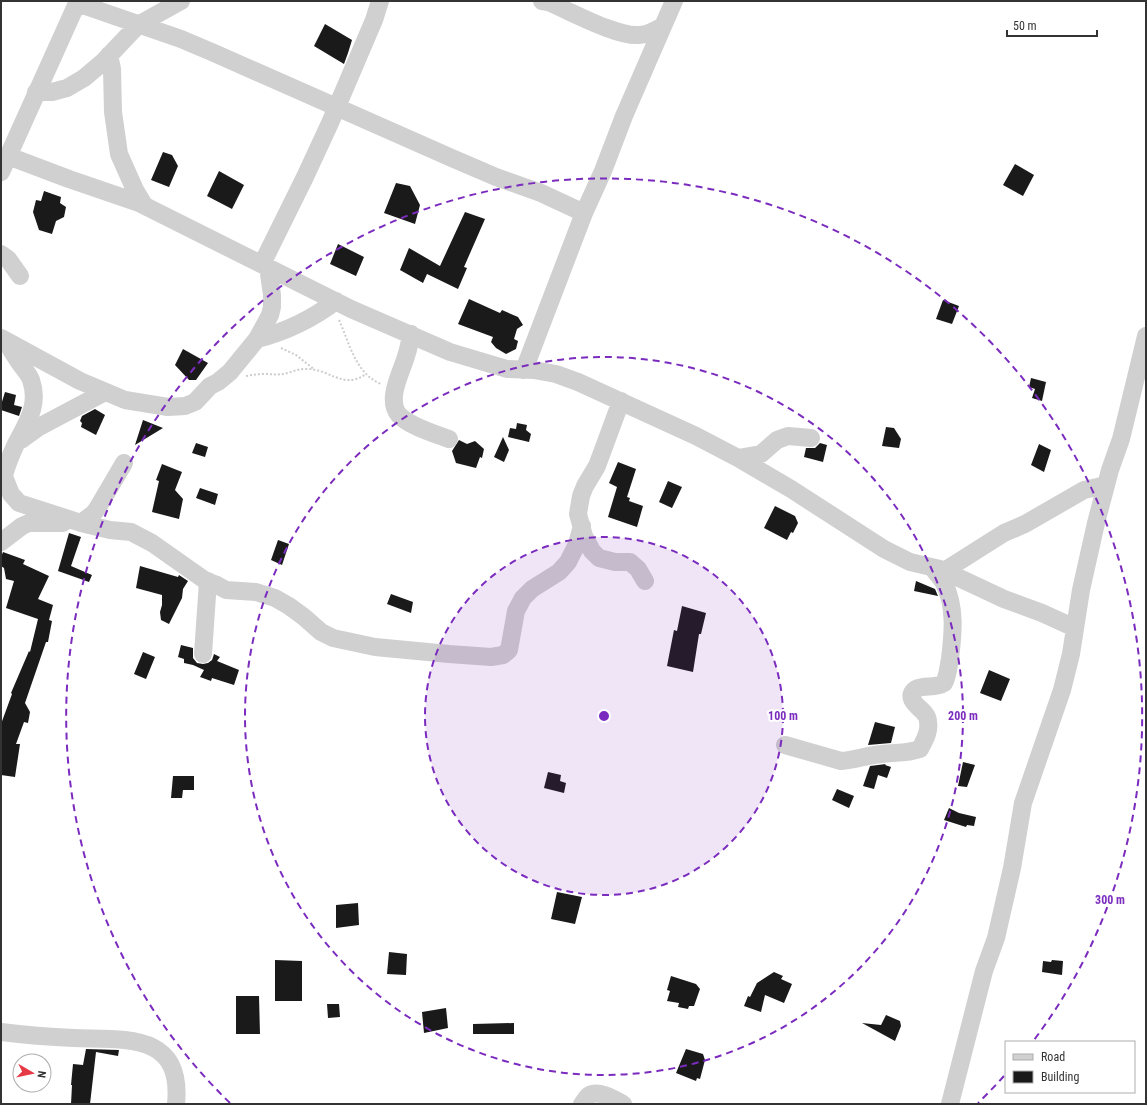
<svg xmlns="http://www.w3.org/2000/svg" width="1147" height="1105" viewBox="0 0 1147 1105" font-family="'Roboto Condensed',sans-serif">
  <rect width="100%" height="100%" fill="#fff"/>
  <!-- building -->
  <path fill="#1a1a1a" d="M325,24L352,40L348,53L344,64L314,46Z
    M163,152L172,155L178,166L169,187L151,180Z
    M1015,164L1034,175L1023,196L1003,185Z
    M219,171L244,185L232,209L207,196Z
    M396,183L410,186L420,205L415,224L384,213Z
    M44,191L61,197L60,203L66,207L64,217L56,221L52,234L39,230L33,212L36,200L41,201Z
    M465,212L485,219L464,267L467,268L458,289L427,274L423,283L400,270L409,248L440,266Z
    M338,244L364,257L356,276L330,264Z
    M469,299L500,313L502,310L518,317L523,325L517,329L514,339L518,341L516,349L506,354L496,348L491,342L493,337L458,324Z
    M943,300L959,306L952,324L936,319Z
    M183,349L208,363L196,380H189L175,365Z
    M1031,378L1046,382L1042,401L1032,398L1035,389L1029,387Z
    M5,392L16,395L14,405L22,407L19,416L1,410V405Z
    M95,409L105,415L96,435L81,427L82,423L80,421L82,416Z
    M143,420L163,428L135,445Z
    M517,423L527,425L526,430L531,434L529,442L508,437L510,428L516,429Z
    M886,427L894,428L901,439L899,448L882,446Z
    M503,437L509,450L504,462L494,457Z
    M459,440L467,444L475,441L484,449L482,458L480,457L476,468L456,463L452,451Z
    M196,443L208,447L205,457L192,453Z
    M820,443L827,445L823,462L804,457L806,448H815Z
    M1039,444L1051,450L1044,472L1031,465Z
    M618,462L636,469L627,497L630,498L629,501L643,506L637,527L608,517L617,487L609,483Z
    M162,464L182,472L175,490L183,499L179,519L152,512L159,481L156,480Z
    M668,481L682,487L672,508L659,502Z
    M200,488L218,494L215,505L196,498Z
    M775,506L795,516L798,523L793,533L791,532L787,540L764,528Z
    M69,533L81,537L71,566L92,575L89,582L58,571Z
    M278,540L289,544L282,565L271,560Z
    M3,552L25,560L23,564L49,576L38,599L53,605L49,620L52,621L48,642H46L25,703L30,712L28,723L24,722L16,744H20L15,777L1,775V724L12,694L11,693L29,651L30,652L38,619L6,608L14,581L6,579L4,568L1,566V557Z
    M140,566L178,577L179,575L188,581L183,589L182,598L169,624L161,620L160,612L162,605V595L136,588Z
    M916,581L935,589L938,596L914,591Z
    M391,594L413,602L411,613L387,604Z
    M682,606L706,613L701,634H699L693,672L667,666L674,630L677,631Z
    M181,645L193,648V658L197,663L203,664L208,663L212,660L214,654L220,657L217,661L239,670L234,685L212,678L211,681L200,677L204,670L193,665L184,663V659L178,657Z
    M143,652L155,657L146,679L134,674Z
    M989,670L1010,679L1001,701L980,693Z
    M875,722L895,727L891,743L868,745Z
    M963,762L975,765L967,787L958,786Z
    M886,764L885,765L891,767L887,778L878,775L874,789L863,786L870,766Z
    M548,772L561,775L560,781L566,783L564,793L544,788Z
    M173,776H194V790H183L182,798H171Z
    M837,789L854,796L849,808L832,800Z
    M949,808L959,813L976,817L974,826L967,825L966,827L944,820Z
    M557,892L582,897L575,924L551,919Z
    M358,903L359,925L336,928V905Z
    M389,952L407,954L406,975L387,974Z
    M275,960L302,961V1001H275Z
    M1052,960L1063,961L1062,975L1042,972L1043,961L1051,962Z
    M774,972L783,976L781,979L792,984L784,1003L765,995L761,1012L744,1006L748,996L750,997L757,983Z
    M671,976L696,984L700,989L694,1006H689L688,1009L678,1007L679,1003L667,1001L670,991L667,990Z
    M236,996H259L260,1034H236Z
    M327,1004H339L340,1017L328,1018Z
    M446,1008L448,1028L424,1033L422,1012Z
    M886,1015L900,1021L901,1026L895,1041L862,1023L881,1025Z
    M514,1023V1034H473V1024Z
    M86,1049L119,1050L118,1056L96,1052L90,1104H71L72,1085H71L73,1064L83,1065Z
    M686,1049L703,1054L705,1060L700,1079L697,1078L696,1081L676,1073Z"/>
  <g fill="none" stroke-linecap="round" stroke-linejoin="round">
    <!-- path -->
    <path stroke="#cdcdcd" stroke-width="2" stroke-dasharray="2 2" stroke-linecap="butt" d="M339,320C350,344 355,373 381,384
      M281,348L296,355L315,370
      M246,376C252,375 258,374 264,374C271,374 277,375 283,374C290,373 297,369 304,369C329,367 342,391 366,374"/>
    <!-- minor -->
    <path stroke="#d0d0d0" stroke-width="18" d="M542,1L548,2C570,11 617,37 639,35C648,35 654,30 662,27
      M77,3L181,39L214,53L454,159L496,177L541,193L584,213
      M109,55L112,69L113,112L119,154L135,190L144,205
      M36,92H52L67,88L84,78L103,62L138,25L181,1
      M8,156L69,179L139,203L351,309L450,352L507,369L534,370L556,374L578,382L696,436L738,458L791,489L884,549L910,562L940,569L1004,599L1042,613L1075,628
      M1,172L78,1
      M1,254L8,259L20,276
      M262,264L305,177L330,123L374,20L380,1
      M411,334C410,340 409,347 407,353C403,370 385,399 399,415C409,426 435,434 449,439
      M1,338L80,381L125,400L168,407L185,406L195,402L210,386L218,382L230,372L257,339L270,315L272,307V295L268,267
      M257,339C285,332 312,319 336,301
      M524,370L584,213L603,171L624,116L674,1
      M621,401L597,466L585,486L581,496L578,514L584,536L592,551L599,558L615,562H630L638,569L645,581
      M21,440L39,427L105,392
      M738,458L761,454L777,440L788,436L811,438
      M3,474L11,494L19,503L81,523L110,530L131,532L152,543L206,581L217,585L226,590L256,592L275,598L289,606L304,617L321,632L333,638L375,647L449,654L491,657L503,655L509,650L516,611L523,598L532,589L559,572L568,562L577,544L582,526
      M1,487C4,473 9,459 15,446C26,424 40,406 31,380C29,374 23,368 19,362C14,355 10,348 6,341
      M81,523L93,514L97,509L124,463
      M1,542L22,526L29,523H63
      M944,571L1004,533L1025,524L1084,490L1106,485
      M203,654L208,581
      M785,745L841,761C855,760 868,755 882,754C896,752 905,754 920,749C924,741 930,732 928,722C928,720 927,716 925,714C921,708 903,698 916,689C924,684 935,689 944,683C948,676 948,668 950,659C953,634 956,607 944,583C941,578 936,573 933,568
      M1,1032C25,1035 50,1037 74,1038C125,1040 183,1032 176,1104
      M582,1104C584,1102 586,1098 588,1096C598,1089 614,1099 623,1104
      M950,1104L984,971L996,938L1012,868L1023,803L1062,690L1071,654L1081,590L1096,523L1110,470L1121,439L1146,336"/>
  </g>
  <!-- distance rings -->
  <circle cx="604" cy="716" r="179" fill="#7b2cbf" fill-opacity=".12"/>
  <g fill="none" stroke="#7b2cbf" stroke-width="2" stroke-dasharray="7 5">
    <circle cx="604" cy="716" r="179"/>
    <circle cx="604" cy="716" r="359"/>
    <path d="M1004 1076A538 538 0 0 1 978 1103M230 1103A538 538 0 1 1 1034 1040"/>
  </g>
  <circle cx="604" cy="716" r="6" fill="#7b2cbf" stroke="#fff" stroke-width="2"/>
  <g font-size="12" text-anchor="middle" font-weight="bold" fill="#7b2cbf" stroke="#fff" stroke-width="4" stroke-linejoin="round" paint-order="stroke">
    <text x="783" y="720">100 m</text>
    <text x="963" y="720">200 m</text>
    <text x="1110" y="904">300 m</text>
  </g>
  <!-- border -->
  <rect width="1147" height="1105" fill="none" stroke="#333333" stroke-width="4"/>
  <!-- legend -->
  <rect x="1005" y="1041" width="130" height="52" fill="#ffffff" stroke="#adadad"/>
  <rect x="1013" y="1054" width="20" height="6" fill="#d0d0d0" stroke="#adadad"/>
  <text x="1041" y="1061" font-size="12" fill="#333333">Road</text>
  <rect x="1013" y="1071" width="20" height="12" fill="#1a1a1a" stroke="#adadad"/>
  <text x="1041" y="1081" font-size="12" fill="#333333">Building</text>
  <!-- north arrow -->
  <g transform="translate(32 1073) rotate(99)"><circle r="19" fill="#ffffff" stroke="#adadad"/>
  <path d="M0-3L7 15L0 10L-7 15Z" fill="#e63946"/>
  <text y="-6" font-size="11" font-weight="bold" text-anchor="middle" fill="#333333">N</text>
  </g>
  <!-- scale -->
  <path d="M1007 30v6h90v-6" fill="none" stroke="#333333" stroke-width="2"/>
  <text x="1013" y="30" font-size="12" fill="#333333" stroke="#ffffff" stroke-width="3" paint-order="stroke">50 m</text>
</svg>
